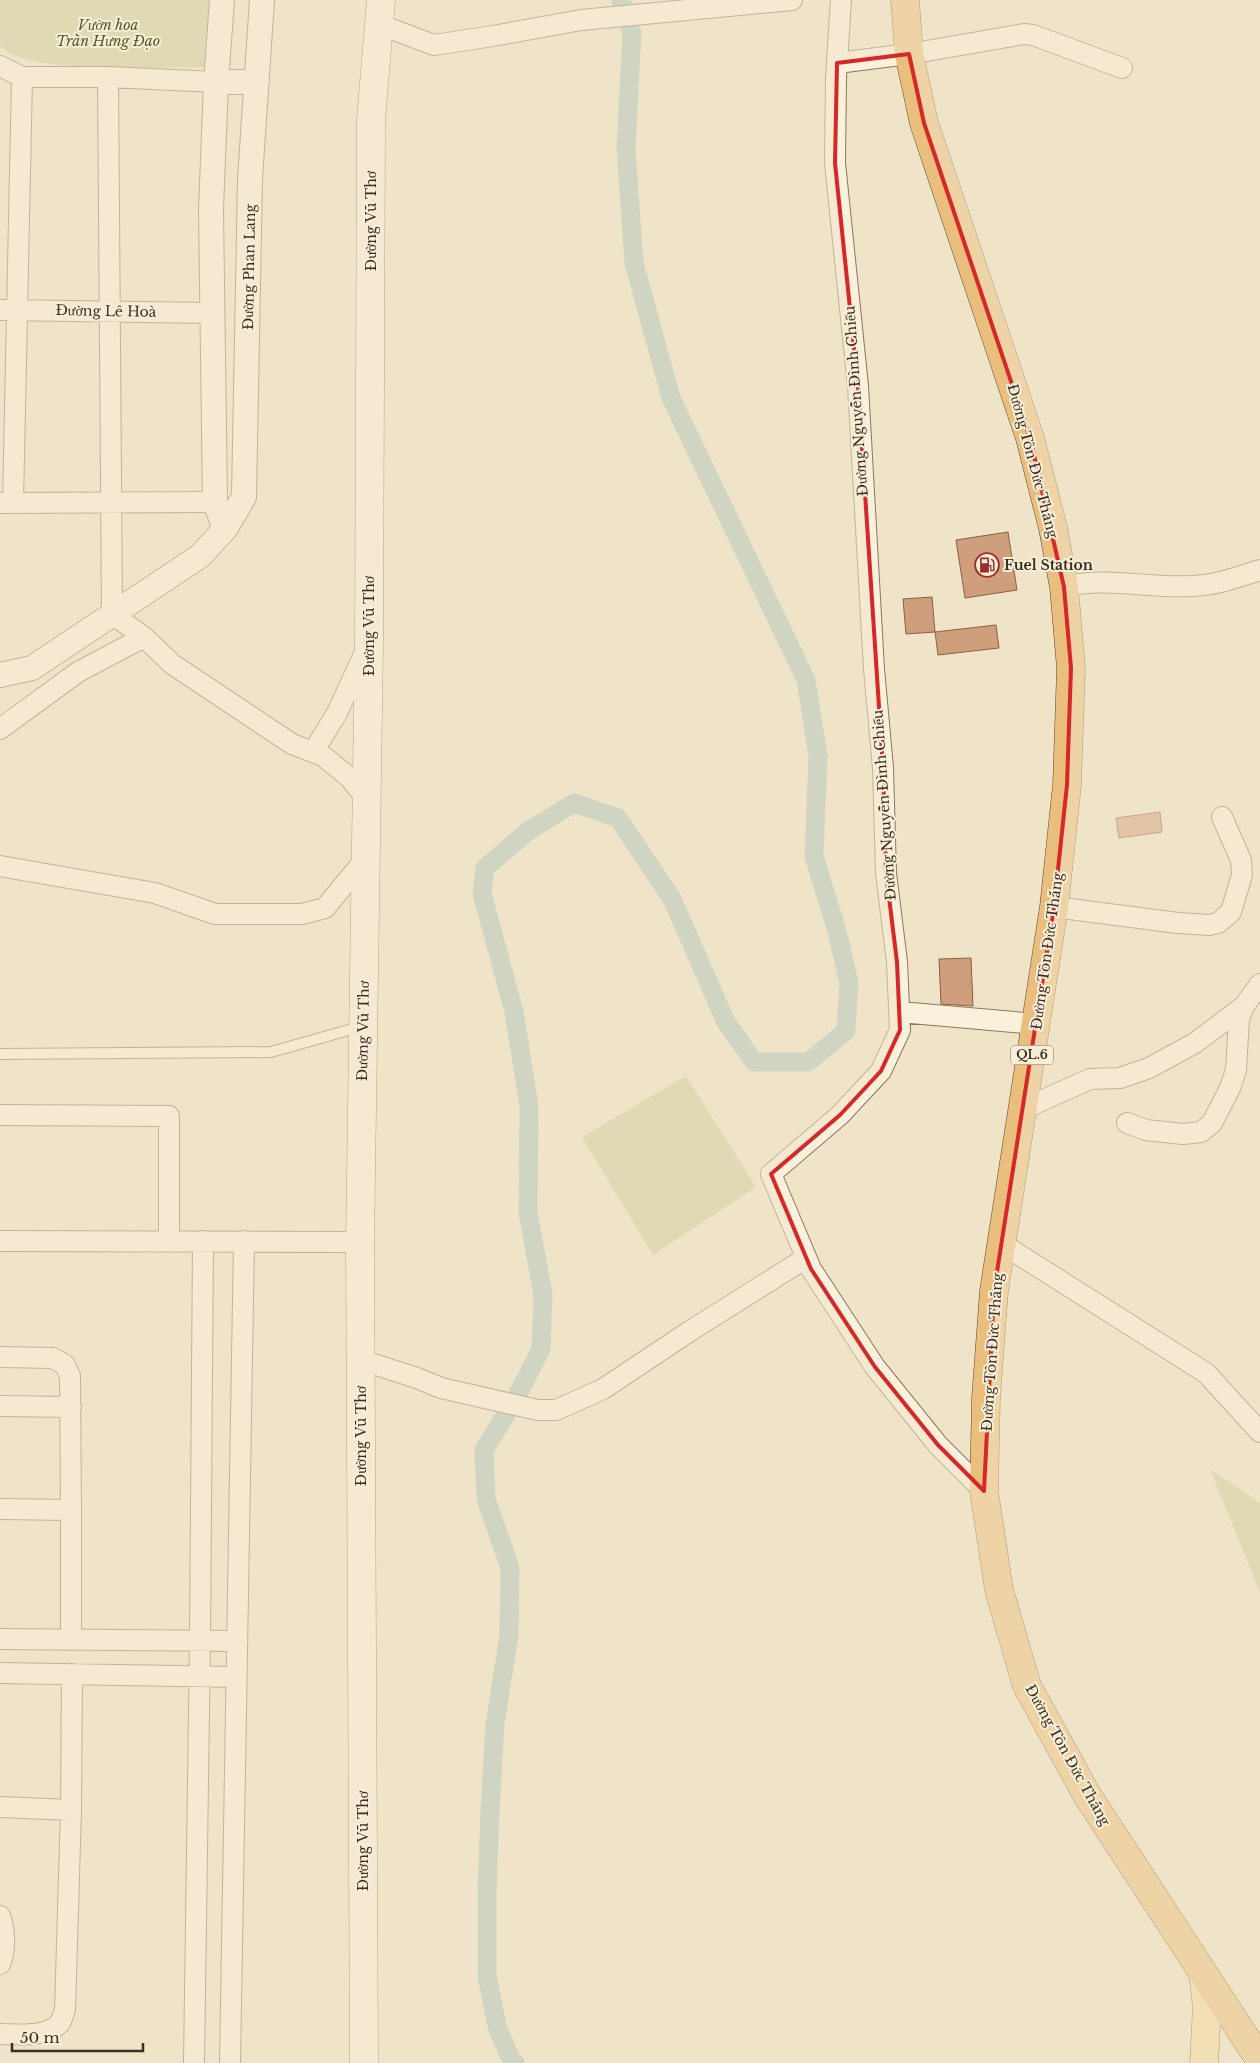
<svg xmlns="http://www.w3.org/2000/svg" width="1260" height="2063" viewBox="0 0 1260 2063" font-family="'Libre Baskerville',serif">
  <rect width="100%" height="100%" fill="#f0e4c8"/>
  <!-- green -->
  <path fill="#c9cf9b" d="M0,0H216L208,67C172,67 17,75 0,45Z
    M686,1076L756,1187L653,1255L582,1137Z
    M1210,1469L1260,1503V1593Z"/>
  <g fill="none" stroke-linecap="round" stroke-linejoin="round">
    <!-- canal -->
    <path stroke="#a9c4bc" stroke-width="19" d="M515,2063L512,2061L498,2030L487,1976V1891L490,1811L495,1724L509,1635L510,1568L486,1499L484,1450L516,1398L541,1349L543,1294L528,1213L529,1106L514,1012L482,893L485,868L528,831L574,803L618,818L672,899L726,1022L754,1062H808L846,1031L849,983L837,931L814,856L818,756L806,680L671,398L634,263L626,148L632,33L621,0"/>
  </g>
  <!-- building -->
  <path fill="#cf9f7d" stroke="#8d5f41" d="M1008,532L1017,590L965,598L956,540Z
    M932,597L935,632L906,634L903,599Z
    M996,625L999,648L938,655L935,632Z
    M1160,812L1162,832L1119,838L1116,818Z
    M971,958L973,1006L941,1004L939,959Z"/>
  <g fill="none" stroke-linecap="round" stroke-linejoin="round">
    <!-- service casing -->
    <g stroke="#8d765c" stroke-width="12">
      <path id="service" d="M0,1054L271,1052L363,1026"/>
    </g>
    <!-- minor casing -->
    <g stroke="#8d765c" stroke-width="22">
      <path id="minor" d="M841,0L836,78L835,163L858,386L874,669L883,768L886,873L897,962L900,1030L881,1071L840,1115L771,1174L811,1269L875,1367L938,1445L984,1491
        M378,24L434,45L493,36L581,20L792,0
        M837,63L909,54L1024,34L1033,35L1122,68
        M0,66L22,77H108L216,82
        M108,77L112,614L144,637
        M0,310L212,313
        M2,503L215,502
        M13,503L22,77
        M1064,587C1106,576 1150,589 1193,586C1217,585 1238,577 1260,570
        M0,729L78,672L144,637L172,664L292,744L323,756L350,778L367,800
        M313,752L337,713L366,650
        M0,866L155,893L215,914H302L325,908L366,858
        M1054,907L1178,923L1209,925L1218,923L1231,912L1242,875L1241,860L1222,817
        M900,1012L1036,1024
        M1023,1109L1090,1079L1120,1078L1149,1068L1195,1043L1244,1006
        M0,1115L169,1116V1241
        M1127,1123L1146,1130L1183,1134L1201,1132L1212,1123L1230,1088L1236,1070L1239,1019L1244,1006L1260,984
        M0,1241L360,1242
        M1002,1244L1206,1373L1260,1432
        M0,1357L53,1358L65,1365L70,1376L71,1510L0,1509
        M361,1360L417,1378L441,1388L538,1410H556L603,1389L690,1331L806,1258
        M0,1406L71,1407
        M71,1510V1640
        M0,1639L237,1641
        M0,1673L236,1677
        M0,1807L71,1810L65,2010C63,2014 62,2021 59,2024C44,2038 18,2034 0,2034
        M71,1810L72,1674
        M0,1916C5,1929 6,1951 0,1964
        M194,2063L200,1641L203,1241
        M230,2063L244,1241"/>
    </g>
    <!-- tertiary casing -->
    <g stroke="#8d765c" stroke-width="26">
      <path id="tertiary" d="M222,0L216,82L211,210L215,502L225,529
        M216,82H257
        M0,675L32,668L200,556L225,529L244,497L250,179L262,0"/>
    </g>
    <!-- secondary casing -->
    <g stroke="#6f573f" stroke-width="29">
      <path id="secondary" d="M364,2063L360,1242L369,644L371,120L381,0"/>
    </g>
    <!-- primary casing -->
    <g stroke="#5b4430" stroke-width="29">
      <path id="primary" d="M1203,1973L1207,2007L1204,2063"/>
    </g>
    <!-- trunk casing -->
    <g stroke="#5b4430" stroke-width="29">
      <path id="trunk" d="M905,0L909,54L924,123L1030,438L1053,528L1064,587L1071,668L1067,785L1054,907L994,1291L986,1398L984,1491L999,1590L1027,1686L1087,1795L1260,2060"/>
    </g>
    <!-- service -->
    <use href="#service" stroke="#faf1dc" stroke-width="10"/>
    <!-- minor -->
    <use href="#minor" stroke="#faf1dc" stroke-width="20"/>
    <!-- tertiary -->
    <use href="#tertiary" stroke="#faf1dc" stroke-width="24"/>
    <!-- secondary -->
    <use href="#secondary" stroke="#faf1dc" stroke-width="28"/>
    <!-- primary -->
    <use href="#primary" stroke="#f3d9a0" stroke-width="28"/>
    <!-- trunk -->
    <use href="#trunk" stroke="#eabe7c" stroke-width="28"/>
  </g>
  <!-- marked area -->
  <path d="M0 0H1260V2063H0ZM909,54L924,123L1030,438L1064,587L1071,668L1067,785L1054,907L994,1291L984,1491L938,1445L875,1367L811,1269L771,1174L840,1115L881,1071L900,1030L897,962L886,873L883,768L858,386L835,163L837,63Z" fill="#f0e4c8" fill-opacity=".55" fill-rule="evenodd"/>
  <path fill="none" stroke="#d62828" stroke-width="4" stroke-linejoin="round" d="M909,54L924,123L1030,438L1064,587L1071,668L1067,785L1054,907L994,1291L984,1491L938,1445L875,1367L811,1269L771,1174L840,1115L881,1071L900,1030L897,962L886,873L883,768L858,386L835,163L837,63Z"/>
  <!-- icons -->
  <defs>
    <g id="fuel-ring" transform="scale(1.25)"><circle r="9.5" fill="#f7eed8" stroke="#9e2a2b" stroke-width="1.5"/><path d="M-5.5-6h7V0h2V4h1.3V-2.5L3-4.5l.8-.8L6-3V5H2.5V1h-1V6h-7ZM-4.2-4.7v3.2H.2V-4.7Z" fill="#9e2a2b"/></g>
  </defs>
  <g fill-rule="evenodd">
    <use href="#fuel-ring" x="987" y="565"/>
  </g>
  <g text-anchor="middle" stroke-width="4" stroke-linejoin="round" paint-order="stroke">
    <!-- shield labels -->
    <rect fill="#f7eed8" stroke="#756857" stroke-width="1" x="1011" y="1045.5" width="42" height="19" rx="4"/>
    <g font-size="12" font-weight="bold" fill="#3d2e20">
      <text x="1032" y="1059">QL.6</text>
    </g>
    <!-- park labels -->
    <g font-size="14" font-style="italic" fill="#4d5a26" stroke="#f7eed8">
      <text x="108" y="30">Vườn hoa<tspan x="108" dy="16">Trần Hưng Đạo</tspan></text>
    </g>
    <!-- street labels -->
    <g font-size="14" fill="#3d2e20" stroke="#f7eed8">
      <text transform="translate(371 221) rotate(-90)" y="5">Đường Vũ Thơ</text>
      <text transform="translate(249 267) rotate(-89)" y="5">Đường Phan Lang</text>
      <text transform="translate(106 311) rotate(1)" y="5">Đường Lê Hoà</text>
      <text transform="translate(856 401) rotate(-94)" y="5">Đường Nguyễn Đình Chiểu</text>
      <text transform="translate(1033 461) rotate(75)" y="5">Đường Tôn Đức Thắng</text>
      <text transform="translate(369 626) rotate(-90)" y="5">Đường Vũ Thơ</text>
      <text transform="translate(884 805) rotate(-94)" y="5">Đường Nguyễn Đình Chiểu</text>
      <text transform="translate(1047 951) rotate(-82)" y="5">Đường Tôn Đức Thắng</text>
      <text transform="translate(363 1031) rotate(-89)" y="5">Đường Vũ Thơ</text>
      <text transform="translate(992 1352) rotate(-86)" y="5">Đường Tôn Đức Thắng</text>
      <text transform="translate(361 1436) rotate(-90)" y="5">Đường Vũ Thơ</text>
      <text transform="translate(1068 1755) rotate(61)" y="5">Đường Tôn Đức Thắng</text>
      <text transform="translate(363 1841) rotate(-90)" y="5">Đường Vũ Thơ</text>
    </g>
    <!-- poi labels -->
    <g font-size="14" font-weight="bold" fill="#3d2e20" stroke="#f7eed8" text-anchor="start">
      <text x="1004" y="570">Fuel Station</text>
    </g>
  </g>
  <!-- scale -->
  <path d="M12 2043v8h131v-8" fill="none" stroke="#3d2e20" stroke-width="2.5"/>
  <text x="20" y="2043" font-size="15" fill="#3d2e20" stroke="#f7eed8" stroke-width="4" paint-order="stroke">50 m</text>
</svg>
